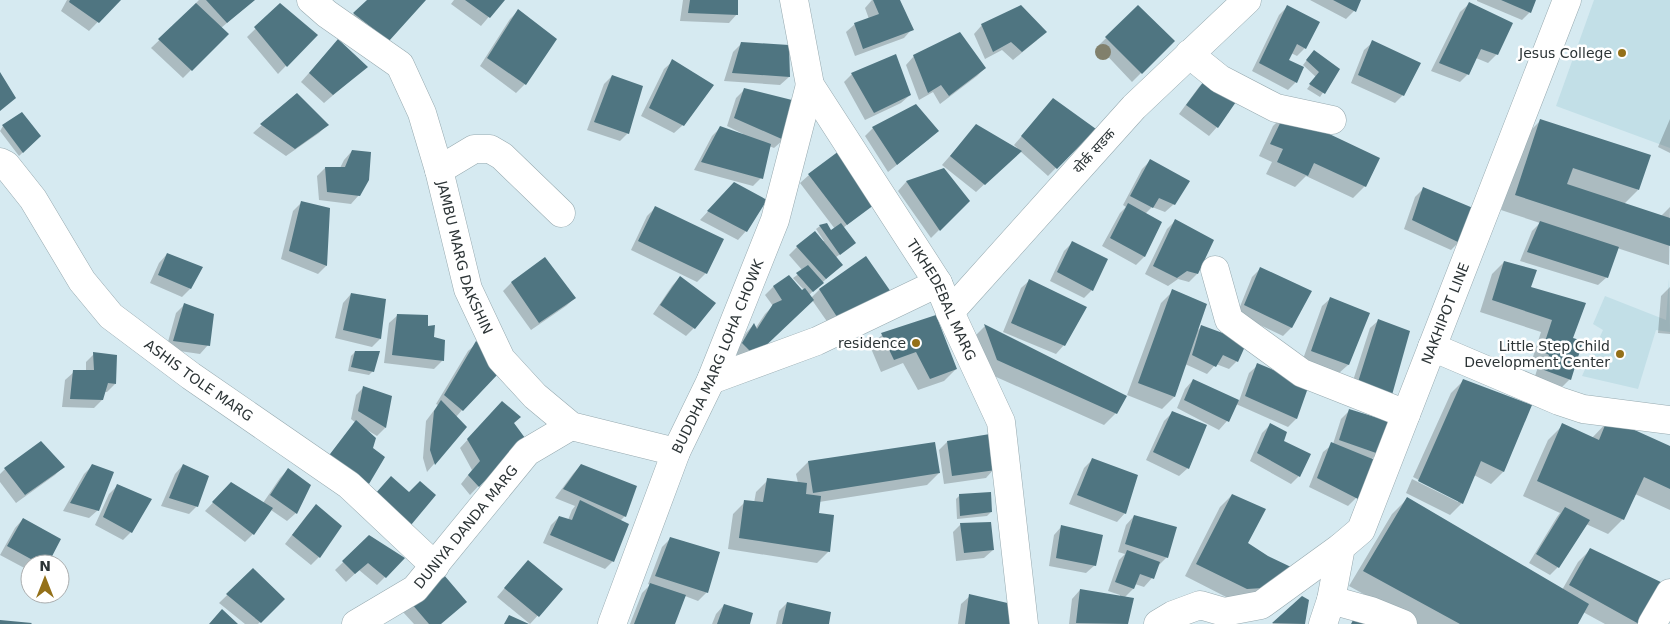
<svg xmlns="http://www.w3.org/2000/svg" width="1670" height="624" viewBox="0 0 1670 624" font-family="'DejaVu Sans','Noto Sans Devanagari',sans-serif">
  <rect width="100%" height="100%" fill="#d6eaf1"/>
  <!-- built -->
  <path fill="#c2dfe7" d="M1594,0H1670V148L1556,106Z
    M1669,279L1670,332L1656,330L1638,389L1582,376L1603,330L1593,324L1605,296L1666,320Z"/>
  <!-- shadow -->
  <path fill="#0003" d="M67,0H119L89,31L61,11Z
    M199,0H254L221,28L227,34L183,78L151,48L195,6L194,5Z
    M368,0H424L388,41L346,22Z
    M454,0H503L481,26L451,4Z
    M683,0H737V14L729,23L680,21Z
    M872,0H899L912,29L904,38L855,56L846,32L855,24L869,19L865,8Z
    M1310,0H1359L1354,11L1346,19Z
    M1477,0H1535L1530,12L1522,20L1477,1Z
    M1469,4L1497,54L1488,63L1476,58L1468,74L1460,82L1431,71L1460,12Z
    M280,5L316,35L278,74L247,37Z
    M1138,7L1173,41L1132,82L1098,46Z
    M1287,7L1305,48L1297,56L1291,53L1288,61L1296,82L1288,90L1252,71L1279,15Z
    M518,11L555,39L525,84L516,93L480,66L510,19Z
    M982,25L1037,40L1013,60L1002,50L985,59L974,34Z
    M338,40L366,67L324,103L301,82Z
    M1373,42L1403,95L1395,103L1351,83L1364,50Z
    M741,44L788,46L789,77L780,85L724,81L733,52Z
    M914,56L985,68L977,76L940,104L933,92L919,100L906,65Z
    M1310,56L1339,69L1320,97L1307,89L1316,77L1303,65Z
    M673,61L683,125L674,133L641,116L664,69Z
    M852,74L910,95L901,103L865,120L844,82Z
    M612,76L628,133L620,141L587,130L604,84Z
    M1207,79L1236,99L1217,127L1209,136L1179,114L1199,87Z
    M745,89L783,140L774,148L769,146L761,178L753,186L694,170L712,136L720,128L742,135L743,134L727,126L736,98Z
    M296,94L327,125L319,133L286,156L253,133Z
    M1053,99L1094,129L1048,176L1020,151L976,192L942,165L976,126L1018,149L1014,145Z
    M1285,114L1365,186L1353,198L1306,176L1295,187L1266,174L1272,162L1259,156L1273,126Z
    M1670,119V153L1658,147Z
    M1541,120L1638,190L1624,204L1661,216L1670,207L1669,265L1617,248L1607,277L1598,285L1520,261L1532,231L1540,223L1501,210L1526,135Z
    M3,126L40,136L19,156L0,131Z
    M873,128L929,139L888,172L865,136Z
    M352,151L359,195L351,204L319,200L317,176L325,168H340L344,160Z
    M838,153L876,201L843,228L855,243L835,258L841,265L809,295L811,298L819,290L866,257L833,330L812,300L745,364L735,352L746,333L753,325L755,329L765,314L773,306L765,295L773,287L789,277L802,292L804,290L793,278L803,271L789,255L797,247L824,241L816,229L820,226L831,232L835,229L800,183L809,175Z
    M1150,161L1174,204L1165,212L1152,207L1145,214L1161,222L1144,257L1136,265L1102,246L1120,213L1126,207L1123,205L1142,169Z
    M944,169L968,201L931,238L898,191L906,182Z
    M1423,189L1459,242L1451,250L1404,229L1415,197Z
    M726,192L746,231L738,240L700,220Z
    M301,203L329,209L326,266L318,274L281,259L293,211Z
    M655,208L706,273L697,282L631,250L647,216Z
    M1175,221L1197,274L1189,282L1178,279L1168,286L1145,274L1167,229Z
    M1072,243L1092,290L1084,298L1050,281L1064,251Z
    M167,254L190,289L182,297L150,283L159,263Z
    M544,259L575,298L566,306L531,330L503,291L511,283Z
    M1504,262L1530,287L1572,339L1570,379L1558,391L1533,382L1538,367L1531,363L1541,332L1480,312L1492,274Z
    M1260,269L1310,291L1291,328L1283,336L1237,314L1252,277Z
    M680,277L694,328L686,336L653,314L672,286Z
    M1030,280L1064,345L1056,354L1003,332L1021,288Z
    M1670,287V334L1658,333L1661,296Z
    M1173,291L1196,332L1202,326L1237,361L1229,369L1216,364L1207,374L1185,364L1174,397L1162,409L1127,395L1161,303Z
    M351,294L380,339L372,347L335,338L343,303Z
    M1331,298L1368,313L1348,365L1339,373L1303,359L1322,306Z
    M184,305L208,345L200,354L166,349L176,313Z
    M398,315L427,327L442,361L434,369L384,363L389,323Z
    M1379,320L1383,403L1350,390L1370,328Z
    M985,326L1116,413L1104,425L985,372L973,338Z
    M882,335L956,369L944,381L918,390L903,363L881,372L870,346Z
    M477,343L462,410L456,417L466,427L427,472L423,458L426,421L438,405L436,404L468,351Z
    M355,352L373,371L369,375L348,371L351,356Z
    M94,354L115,384L107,392H104L102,400L94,408L62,407L65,380L74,372L86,371V362Z
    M1258,365L1308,386L1296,419L1288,427L1236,404L1227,421L1219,430L1177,408L1185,389L1193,380L1239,401L1249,373Z
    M1463,381L1530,406L1503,472L1491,484L1474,475L1462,503L1450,515L1406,493L1412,479L1458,502V500L1413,477L1451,393Z
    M364,387L391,397L385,428L377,436L367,430L366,431L372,448L368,483L360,491L320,467L356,423L351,419L356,395Z
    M494,411L513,423L524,438L470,495L461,484L472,470L460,448Z
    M1349,411L1378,453L1371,460L1356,498L1348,506L1309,487L1323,452L1333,444L1341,419Z
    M1172,413L1188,468L1179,476L1146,460L1164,421Z
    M1609,420L1670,448V510L1635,494L1623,519L1608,534L1586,524L1558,567L1550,575L1529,563L1557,517L1560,513L1523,496L1548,440L1563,425L1592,438Z
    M1270,425L1283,442L1299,476L1291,484L1250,461L1262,433Z
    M947,442L994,469L986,478L944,484L939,450Z
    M1092,460L1125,513L1117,522L1069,504L1084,468Z
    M808,462L939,473L927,485L819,502L818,514L829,551L817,563L728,549L733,514L745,502L754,503L756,492L768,480L798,483L796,474Z
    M93,465L98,510L89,518L63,511L84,474Z
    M183,465L197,506L189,514L161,506L175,474Z
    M581,465L625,516L620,521L613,561L605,569L543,543L551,525L559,517L568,520L572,510L575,506L555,498L573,474Z
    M63,467L55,475L16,503L0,482V474L5,469Z
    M288,470L309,485L296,513L287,521L271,510L253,534L245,542L205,511L223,492L263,503L280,478Z
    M118,485L131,532L123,540L95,525L109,494Z
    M960,495L991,512L987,516L957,519L956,499Z
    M1232,495L1246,543L1267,557L1288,567L1249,600L1234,601L1185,576L1220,507Z
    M1407,499L1562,590L1578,562L1590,550L1648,624H1605L1583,612L1577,624H1418L1349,586L1392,514Z
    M316,506L319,557L311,565L285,544L308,514Z
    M1134,516L1167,557L1159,565L1152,578L1144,587L1135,584L1133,589L1125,597L1133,599L1127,624H1069L1072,599L1080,590L1120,597V595L1108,591L1119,560L1125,554L1118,552L1126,525Z
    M23,519L46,564H30V571L0,555L15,528Z
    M961,524L993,550L984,558L956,561L953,532Z
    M1062,526L1095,565L1086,573L1049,566L1054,535Z
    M370,536L403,559L377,585L359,570L346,582L335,570Z
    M670,539L707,592L698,601L685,596L674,624H630L642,593L650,585L648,584L662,547Z
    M253,570L283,599L258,624H245L219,603Z
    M520,570L561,590L530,624L497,597Z
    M970,596L1011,624H958L961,604Z
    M1302,597L1308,601L1304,624H1272Z
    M787,603L828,624H776L779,611Z
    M412,604L440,624H414L403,612Z
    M724,605L748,624H712L716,614Z"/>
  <!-- building -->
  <path fill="#4f7581" d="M70,0H121L99,23L69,2Z
    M206,0H255L227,23Z
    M367,0H426L389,41L353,13Z
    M465,0H505L490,18Z
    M690,0H738V15L688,13Z
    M873,0H900L914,30L863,49L854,23L879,14Z
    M1333,0H1361L1356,12Z
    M1501,0H1536L1531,13Z
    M1469,2L1513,23L1498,55L1481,49L1469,75L1439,63Z
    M196,3L229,34L192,71L158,39Z
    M280,3L318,35L287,67L254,27Z
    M1021,5L1047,32L1022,52L1011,42L993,52L981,24Z
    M1138,5L1175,41L1142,74L1105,37Z
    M1287,5L1320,22L1306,49L1297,44L1289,60L1304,67L1297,83L1259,63Z
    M518,9L557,39L526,85L487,58Z
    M960,32L986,68L949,96L941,85L928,93L913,55Z
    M338,39L368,67L333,95L309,73Z
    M1372,40L1421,63L1404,96L1358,75Z
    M741,42L789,45L790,77L732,73Z
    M1314,50L1340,69L1325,94L1309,84L1319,72L1306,60Z
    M896,54L911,95L874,113L851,73Z
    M672,59L714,85L684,126L649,108Z
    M0,72L16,98L0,111Z
    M612,75L643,86L629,134L594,122Z
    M1207,77L1238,99L1218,128L1186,105Z
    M744,88L796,101L784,140L734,118Z
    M297,93L329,125L295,149L260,124Z
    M1053,98L1096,129L1057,169L1021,136Z
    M916,104L939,131L897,165L872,127Z
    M22,112L41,136L23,153L2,125Z
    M1285,113L1380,158L1366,187L1314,163L1308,176L1277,162L1283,149L1270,144Z
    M1540,119L1651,155L1639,190L1573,168L1567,184L1670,218V246L1515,195Z
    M976,124L1022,151L985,185L950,156Z
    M720,126L771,144L763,179L701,162Z
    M352,150L371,152L369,180L360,196L327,192L325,167H345Z
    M839,151L878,202L847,225L808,174Z
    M1150,159L1190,181L1175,205L1159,198L1153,208L1130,196Z
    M944,168L970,201L940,231L906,181Z
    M734,182L767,200L747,232L707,211Z
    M1423,187L1473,208L1460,243L1412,220Z
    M301,201L330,208L327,266L289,251Z
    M1128,203L1162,222L1145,257L1110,238Z
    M655,206L724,239L707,274L638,241Z
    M1175,219L1214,240L1198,274L1187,271L1177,278L1153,266Z
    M1540,221L1619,247L1608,278L1527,252Z
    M827,223L831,230L841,223L856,243L840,255L819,225Z
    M815,231L843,265L826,279L796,246Z
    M1072,241L1108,259L1093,291L1057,272Z
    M167,253L203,267L191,289L158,275Z
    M866,256L891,292L841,323L819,289Z
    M545,257L576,298L539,323L511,282Z
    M1504,261L1537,270L1531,287L1586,303L1573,338L1583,341L1571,380L1544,370L1549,355L1542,351L1552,320L1492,300Z
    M808,265L824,283L813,292L796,273Z
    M1260,267L1312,291L1292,328L1244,305Z
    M789,275L802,290L805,288L814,300L755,356L742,343L754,323L757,329L773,304L782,300L773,286Z
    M680,276L716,303L695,329L660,305Z
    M1029,279L1087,307L1065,346L1011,323Z
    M1172,289L1207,304L1175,397L1138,383Z
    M351,293L386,299L381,339L343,330Z
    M1330,297L1370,313L1349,365L1311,351Z
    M184,303L214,314L210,346L173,341Z
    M397,314L428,315V326L435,325L434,337L445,340L444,361L392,355Z
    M936,315L957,369L930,379L916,352L894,360L881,333Z
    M1378,319L1410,331L1392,395L1358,382Z
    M984,324L1127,396L1117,414L997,360Z
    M1201,325L1247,342L1238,362L1223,355L1216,367L1192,355Z
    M476,341L497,356L490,368L498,374L463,411L444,395Z
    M355,351H380L374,372L351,367Z
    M93,352L117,355L116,384L108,383L103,400L70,399L73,370H94Z
    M1257,363L1309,385L1297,419L1245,396Z
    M1193,379L1239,400L1229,422L1184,400Z
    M1463,379L1532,405L1504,472L1481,461L1463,504L1418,481Z
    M363,386L392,396L386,428L358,411Z
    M441,400L467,427L435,465L430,450L432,431L434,411Z
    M502,401L521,417L514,423L525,438L479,487L468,475L480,461L467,439Z
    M1349,409L1388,421L1379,454L1339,440Z
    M1172,411L1207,425L1189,469L1153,452Z
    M1608,418L1670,446V489L1644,477L1624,520L1537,481L1562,423L1599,440Z
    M356,420L376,438L373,448L385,457L369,484L327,458Z
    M1270,423L1287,432L1284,441L1311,454L1300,477L1257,453Z
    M990,434L996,470L952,476L947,441Z
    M41,441L65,467L25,495L4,468Z
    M935,442L940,473L813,493L808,461Z
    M1331,442L1375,460L1358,499L1317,478Z
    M1092,458L1138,475L1126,514L1077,495Z
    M92,464L114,472L99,511L70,503Z
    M183,464L209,476L198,507L169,498Z
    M581,464L637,486L626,517L563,489Z
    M288,468L311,485L297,514L270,495Z
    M391,476L409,492L420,481L436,495L411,525L375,494Z
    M767,478L807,483L806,494L821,496L819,513L834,515L830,552L739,538L744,500L763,502Z
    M231,482L273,508L254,535L212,502Z
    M117,484L152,499L132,533L103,517Z
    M991,492L992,512L960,516L959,494Z
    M1232,494L1266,509L1248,543L1268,556L1291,567L1263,588L1247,589L1196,564Z
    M1407,497L1589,604L1578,624H1460L1363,571Z
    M580,500L629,524L614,562L550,535L559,516L572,520Z
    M316,504L342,526L320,558L292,535Z
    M1565,507L1590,520L1559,568L1536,554Z
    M1134,515L1177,527L1168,558L1125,544Z
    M23,518L61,539L48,564H40L7,546Z
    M991,522L994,550L964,553L960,523Z
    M1061,525L1103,535L1096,566L1056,558Z
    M369,535L405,558L386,578L368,563L355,574L342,561Z
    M670,537L720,552L708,593L655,576Z
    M1590,548L1667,585L1639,624L1569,585Z
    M1127,550L1160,562L1154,579L1140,574L1134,589L1115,582Z
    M528,560L563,589L539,617L504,588Z
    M253,568L285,599L261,623L226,594Z
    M444,575L467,602L441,624H429L411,603Z
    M650,583L686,595L675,624H634Z
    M1080,589L1134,598L1128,624L1076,623Z
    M969,594L1016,605L1013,624H965Z
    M1302,596L1309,600L1305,624L1272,623Z
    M787,602L831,612L829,624H782Z
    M724,604L753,613L750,624H717Z
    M222,609L238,624H209Z
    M1357,612L1380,624H1351Z
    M509,615L529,624H504Z
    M0,620L32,623L31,624H0Z"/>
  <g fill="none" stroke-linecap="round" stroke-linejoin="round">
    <!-- minor casing -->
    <g stroke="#97aab0" stroke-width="29">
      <g id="minor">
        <path id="s1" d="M311,0L327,14L400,65L422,113L439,170L468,289L501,359L535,396L571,426L676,452"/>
        <path id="s2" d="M794,0L810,85L938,283L950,312L1001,422L1024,624"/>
        <path d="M1189,54L1220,79L1276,108L1332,120"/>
        <path id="s3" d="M0,162L6,165L33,199L82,281L111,316L191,376L349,485L435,566"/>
        <path d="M439,170L474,149H490L502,156L561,213"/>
        <path d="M1215,270L1229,320L1302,373L1406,414"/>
        <path d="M950,312L1134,107L1247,0"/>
        <path d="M1432,347L1559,401L1583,409L1670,420"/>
        <path d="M711,380L817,341L938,283"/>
        <path d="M1331,600L1371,611L1403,624"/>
        <path id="s4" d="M356,624L415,589L527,452L571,426"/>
        <path id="s5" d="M612,624L676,452L711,380L775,220L810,85"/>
        <path d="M1158,624L1173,615L1200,605L1224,612L1261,605L1341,547"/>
        <path id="s6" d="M1323,624L1331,600L1341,547L1361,530L1567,0"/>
        <path d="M1652,624L1670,593"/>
      </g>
    </g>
    <!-- minor -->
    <use href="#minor" stroke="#fff" stroke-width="28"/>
  </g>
  <!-- trees -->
  <circle fill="#81806c" cx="1103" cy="52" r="8"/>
  <!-- markers -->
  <g fill="#947018" stroke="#fff" stroke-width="2">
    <circle cx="1622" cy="53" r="5"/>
    <circle cx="916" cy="343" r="5"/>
    <circle cx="1620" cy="354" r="5"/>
  </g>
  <g text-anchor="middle" stroke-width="5" stroke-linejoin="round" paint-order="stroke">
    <!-- poi labels -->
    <g font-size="14" fill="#2c3436" stroke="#fff" text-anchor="end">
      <text x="1612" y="58">Jesus College</text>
      <text x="906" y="348">residence</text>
      <text x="1610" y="351">Little Step Child<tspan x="1610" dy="16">Development Center</tspan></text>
    </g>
    <!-- street labels -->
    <g font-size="14" fill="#2c3436" stroke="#fff">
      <text transform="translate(1094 151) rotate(-48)" y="5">योर्क सडक</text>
      <text dy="5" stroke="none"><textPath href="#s1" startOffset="314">JAMBU MARG DAKSHIN</textPath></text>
      <text dy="5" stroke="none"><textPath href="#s2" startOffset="339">TIKHEDEBAL MARG</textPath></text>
      <text dy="5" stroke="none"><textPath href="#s6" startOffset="338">NAKHIPOT LINE</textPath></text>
      <text dy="5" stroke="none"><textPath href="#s5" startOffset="288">BUDDHA MARG LOHA CHOWK</textPath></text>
      <text dy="5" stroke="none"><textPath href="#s3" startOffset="300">ASHIS TOLE MARG</textPath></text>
      <text dy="5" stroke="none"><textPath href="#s4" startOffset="149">DUNIYA DANDA MARG</textPath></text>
    </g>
  </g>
  <!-- north arrow -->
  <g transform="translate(45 579)"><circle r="24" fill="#ffffff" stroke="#abaeaf"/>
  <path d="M0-4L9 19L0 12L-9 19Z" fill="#947018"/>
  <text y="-8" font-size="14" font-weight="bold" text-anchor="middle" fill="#2c3436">N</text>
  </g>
</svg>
